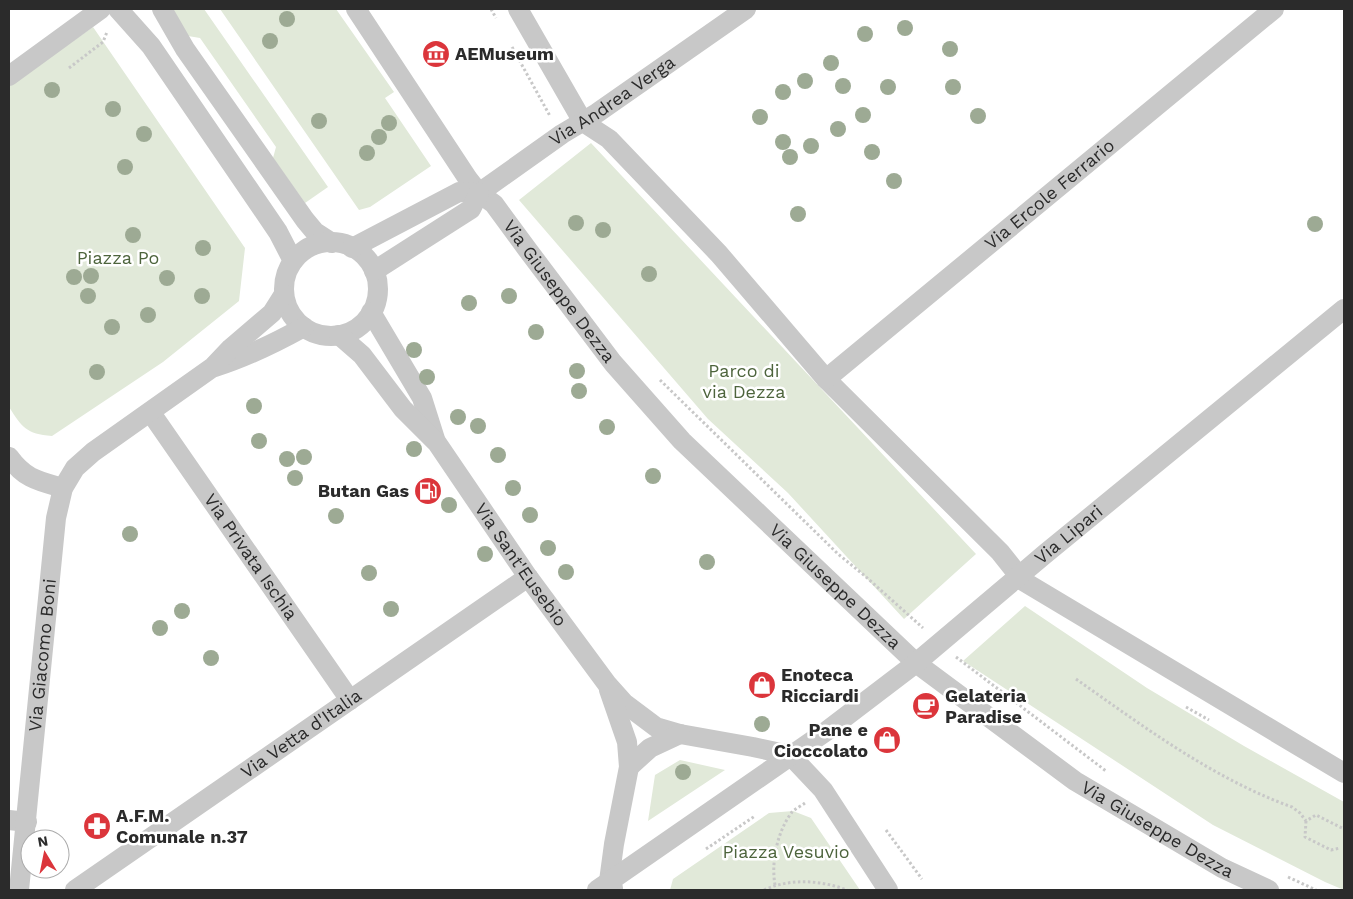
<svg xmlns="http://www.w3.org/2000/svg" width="1353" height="899" viewBox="0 0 1353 899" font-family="'Work Sans',sans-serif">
  <rect width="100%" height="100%" fill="#fff"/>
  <!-- green -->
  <path fill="#e1e9d9" d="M173,9H204L328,187L305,203L273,158L276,147L200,38L188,36Z
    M220,9H336L394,92L385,98L431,166L370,207L359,210Z
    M93,27L245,248L239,301L163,362L52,436C26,434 22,427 9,407V86Z
    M591,143L976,554L904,619L788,493L708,419L519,200Z
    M1025,606L1147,688L1244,746L1344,802V890L1325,882L1213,825L963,661Z
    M680,760L725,770L648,821L655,775Z
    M793,811L811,818L860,890H670L673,879L769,813Z"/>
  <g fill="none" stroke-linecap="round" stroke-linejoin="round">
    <!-- path -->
    <path stroke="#c8c8c8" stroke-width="3" stroke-dasharray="2.5 2.5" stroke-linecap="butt" d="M491,9L496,18
      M512,47L550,116
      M69,68L103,42L107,32
      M660,380L838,554L865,576L923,628
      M956,657L1106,771
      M1076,679C1144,727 1214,779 1292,807L1300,813L1306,821L1316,815L1344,829
      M1186,707L1209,720
      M1306,821L1305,837L1331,850L1340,848
      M886,830L922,879
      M706,849L755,816
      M1288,877L1316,890
      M775,885C771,862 777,832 792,812C795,809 801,806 805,803
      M764,890C791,878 820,880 847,890"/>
    <!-- minor -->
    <g stroke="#c8c8c8" stroke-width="20">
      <path d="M118,9L151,46L278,232L293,261"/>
      <path d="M162,9L185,49L305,220L315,232L332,243"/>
      <path id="s1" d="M356,9L468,179L479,193L494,204L527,249L613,363L682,441L916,663L1075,781L1222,868L1269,890"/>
      <path d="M518,9L583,122L609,139L719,254L826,379L1000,552L1023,581L1344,773"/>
      <path d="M9,76L101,9"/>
      <path id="s2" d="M479,193L562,134L597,113L746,9"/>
      <circle cx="331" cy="289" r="47"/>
      <path d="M352,248L459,192L479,193"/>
      <path d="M374,271L471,209L479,193"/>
      <path d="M371,312L422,398L435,439"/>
      <path id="s3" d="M339,335L362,355L403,409L437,443L528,577L607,684L624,703L656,727L680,734L753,747L790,755L823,790L888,890"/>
      <path d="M215,367C247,357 275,343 304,327"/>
      <path id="s4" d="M826,379L1274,9"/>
      <path id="s5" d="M151,413L350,700"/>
      <path d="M9,457C25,479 38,481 63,488"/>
      <path d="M609,690L627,742L629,767L614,844L609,881L613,888"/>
      <path d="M629,767L650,748L680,734"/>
      <path d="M9,820L27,822"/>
      <path id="s6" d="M19,890L56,518L63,488L75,468L93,452L213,367L231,348L272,313L284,294"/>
      <path id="s7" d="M75,890L528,577"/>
      <path id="s8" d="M597,890L828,730L916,663L1045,554L1344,309"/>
    </g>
  </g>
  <!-- trees -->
  <g fill="#9daa94">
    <circle cx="287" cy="19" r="8"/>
    <circle cx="905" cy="28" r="8"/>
    <circle cx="865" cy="34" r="8"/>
    <circle cx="270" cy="41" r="8"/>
    <circle cx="950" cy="49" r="8"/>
    <circle cx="831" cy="63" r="8"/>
    <circle cx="805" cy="81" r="8"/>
    <circle cx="843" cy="86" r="8"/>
    <circle cx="888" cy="87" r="8"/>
    <circle cx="953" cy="87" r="8"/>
    <circle cx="52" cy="90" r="8"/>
    <circle cx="783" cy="92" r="8"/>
    <circle cx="113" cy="109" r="8"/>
    <circle cx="863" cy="115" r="8"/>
    <circle cx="978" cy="116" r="8"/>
    <circle cx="760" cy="117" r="8"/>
    <circle cx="319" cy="121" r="8"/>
    <circle cx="389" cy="123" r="8"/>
    <circle cx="838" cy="129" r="8"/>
    <circle cx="144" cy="134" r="8"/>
    <circle cx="379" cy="137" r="8"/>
    <circle cx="783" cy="142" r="8"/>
    <circle cx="811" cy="146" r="8"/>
    <circle cx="872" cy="152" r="8"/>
    <circle cx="367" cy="153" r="8"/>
    <circle cx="790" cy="157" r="8"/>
    <circle cx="125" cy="167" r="8"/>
    <circle cx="894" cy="181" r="8"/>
    <circle cx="798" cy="214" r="8"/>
    <circle cx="576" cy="223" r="8"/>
    <circle cx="1315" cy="224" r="8"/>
    <circle cx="603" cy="230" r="8"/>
    <circle cx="133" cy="235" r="8"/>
    <circle cx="203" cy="248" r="8"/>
    <circle cx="649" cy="274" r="8"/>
    <circle cx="91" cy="276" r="8"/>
    <circle cx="74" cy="277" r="8"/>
    <circle cx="167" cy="278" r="8"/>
    <circle cx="88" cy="296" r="8"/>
    <circle cx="202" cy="296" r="8"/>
    <circle cx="509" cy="296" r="8"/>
    <circle cx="469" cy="303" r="8"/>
    <circle cx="148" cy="315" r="8"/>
    <circle cx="112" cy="327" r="8"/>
    <circle cx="536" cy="332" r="8"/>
    <circle cx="414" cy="350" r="8"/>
    <circle cx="577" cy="371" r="8"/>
    <circle cx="97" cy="372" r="8"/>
    <circle cx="427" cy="377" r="8"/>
    <circle cx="579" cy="391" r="8"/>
    <circle cx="254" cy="406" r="8"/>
    <circle cx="458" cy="417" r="8"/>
    <circle cx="478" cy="426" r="8"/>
    <circle cx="607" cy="427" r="8"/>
    <circle cx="259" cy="441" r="8"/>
    <circle cx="414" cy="449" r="8"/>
    <circle cx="498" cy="455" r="8"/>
    <circle cx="304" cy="457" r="8"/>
    <circle cx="287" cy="459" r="8"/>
    <circle cx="653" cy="476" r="8"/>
    <circle cx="295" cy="478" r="8"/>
    <circle cx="513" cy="488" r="8"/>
    <circle cx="449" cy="505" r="8"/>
    <circle cx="530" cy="515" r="8"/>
    <circle cx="336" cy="516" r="8"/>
    <circle cx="130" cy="534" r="8"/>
    <circle cx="548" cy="548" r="8"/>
    <circle cx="485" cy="554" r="8"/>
    <circle cx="707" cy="562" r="8"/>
    <circle cx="566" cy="572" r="8"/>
    <circle cx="369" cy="573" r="8"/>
    <circle cx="391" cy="609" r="8"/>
    <circle cx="182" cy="611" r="8"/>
    <circle cx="160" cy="628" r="8"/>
    <circle cx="211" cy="658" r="8"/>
    <circle cx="762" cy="724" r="8"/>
    <circle cx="683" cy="772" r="8"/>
  </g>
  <!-- icons -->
  <defs>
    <g id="museum-disc" transform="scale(1.4375)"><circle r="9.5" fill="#db353b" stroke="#fff"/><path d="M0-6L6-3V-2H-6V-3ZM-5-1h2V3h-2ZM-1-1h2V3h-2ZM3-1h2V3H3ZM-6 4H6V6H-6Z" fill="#fff"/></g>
    <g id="fuel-disc" transform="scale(1.4375)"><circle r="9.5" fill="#db353b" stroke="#fff"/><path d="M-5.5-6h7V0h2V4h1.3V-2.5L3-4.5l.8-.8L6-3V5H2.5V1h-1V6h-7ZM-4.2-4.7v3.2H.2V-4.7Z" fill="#fff"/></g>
    <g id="shop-disc" transform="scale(1.4375)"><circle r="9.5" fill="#db353b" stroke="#fff"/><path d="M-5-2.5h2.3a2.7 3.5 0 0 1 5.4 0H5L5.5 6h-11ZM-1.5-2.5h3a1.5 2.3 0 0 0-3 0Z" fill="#fff"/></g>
    <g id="cafe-disc" transform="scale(1.4375)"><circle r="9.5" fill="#db353b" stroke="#fff"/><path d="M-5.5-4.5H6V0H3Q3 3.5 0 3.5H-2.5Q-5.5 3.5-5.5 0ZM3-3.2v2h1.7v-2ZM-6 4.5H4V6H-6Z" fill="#fff"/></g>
    <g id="pharmacy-disc" transform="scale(1.4375)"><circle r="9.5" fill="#db353b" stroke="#fff"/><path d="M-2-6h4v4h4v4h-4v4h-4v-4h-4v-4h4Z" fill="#fff"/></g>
  </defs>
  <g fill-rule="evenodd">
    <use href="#museum-disc" x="436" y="54"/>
    <use href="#fuel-disc" x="428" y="491"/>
    <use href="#shop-disc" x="762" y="685"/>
    <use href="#cafe-disc" x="926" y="706"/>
    <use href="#shop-disc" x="887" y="740"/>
    <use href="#pharmacy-disc" x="97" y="826"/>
  </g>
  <g text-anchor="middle" stroke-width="5" stroke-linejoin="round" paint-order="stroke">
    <!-- poi labels -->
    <g font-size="18" font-weight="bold" fill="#2b2b2b" stroke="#fff" text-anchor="start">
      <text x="455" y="60">AEMuseum</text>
      <text x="409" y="497" text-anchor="end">Butan Gas</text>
      <text x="781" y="681">Enoteca<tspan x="781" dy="21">Ricciardi</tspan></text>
      <text x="945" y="702">Gelateria<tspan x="945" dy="21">Paradise</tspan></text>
      <text x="868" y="736" text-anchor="end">Pane e<tspan x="868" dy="21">Cioccolato</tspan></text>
      <text x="116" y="822">A.F.M.<tspan x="116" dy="21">Comunale n.37</tspan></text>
    </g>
    <!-- street labels -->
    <g font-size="18" fill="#2b2b2b" stroke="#fff">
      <text dy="6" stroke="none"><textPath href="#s2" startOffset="162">Via Andrea Verga</textPath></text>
      <text dy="6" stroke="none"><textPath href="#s4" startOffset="290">Via Ercole Ferrario</textPath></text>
      <text dy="6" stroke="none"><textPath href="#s1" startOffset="349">Via Giuseppe Dezza</textPath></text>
      <text dy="6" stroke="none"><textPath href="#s8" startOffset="591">Via Lipari</textPath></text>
      <text dy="6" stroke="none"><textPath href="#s5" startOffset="175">Via Privata Ischia</textPath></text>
      <text dy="6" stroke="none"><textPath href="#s3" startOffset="294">Via Sant'Eusebio</textPath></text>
      <text dy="6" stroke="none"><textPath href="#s1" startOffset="754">Via Giuseppe Dezza</textPath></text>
      <text dy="6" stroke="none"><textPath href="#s6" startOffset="236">Via Giacomo Boni</textPath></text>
      <text dy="6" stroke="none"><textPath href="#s7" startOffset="275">Via Vetta d'Italia</textPath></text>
      <text dy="6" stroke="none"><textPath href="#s1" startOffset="1159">Via Giuseppe Dezza</textPath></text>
    </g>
    <!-- park labels -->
    <g font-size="18" fill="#4d643c" stroke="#fff">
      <text x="118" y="264">Piazza Po</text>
      <text x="744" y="377">Parco di<tspan x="744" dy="21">via Dezza</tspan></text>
      <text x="786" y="858">Piazza Vesuvio</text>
    </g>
  </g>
  <!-- border -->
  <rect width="1353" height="899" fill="none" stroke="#2b2b2b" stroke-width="20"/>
  <!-- north arrow -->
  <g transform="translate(45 854) rotate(350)"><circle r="24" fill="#ffffff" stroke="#aaaaaa"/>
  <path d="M0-4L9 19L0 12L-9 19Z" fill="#db353b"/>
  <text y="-8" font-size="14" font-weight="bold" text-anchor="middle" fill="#2b2b2b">N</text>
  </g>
</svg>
